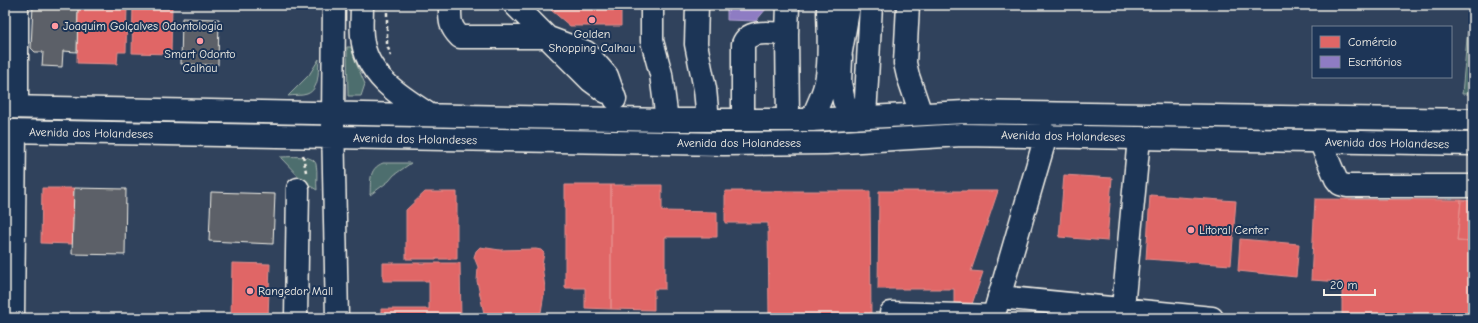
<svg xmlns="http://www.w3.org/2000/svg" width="1478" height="323" viewBox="0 0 1478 323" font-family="'Comic Neue',sans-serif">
  <rect width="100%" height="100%" fill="#30425c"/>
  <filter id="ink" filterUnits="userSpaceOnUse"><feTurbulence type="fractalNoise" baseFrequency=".025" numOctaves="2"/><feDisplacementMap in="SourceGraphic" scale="8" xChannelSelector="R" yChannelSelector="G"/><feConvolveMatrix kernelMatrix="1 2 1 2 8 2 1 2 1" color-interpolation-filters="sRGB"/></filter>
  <g filter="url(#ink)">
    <!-- green -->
    <path fill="#4e6e6e" stroke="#a1b0ab" d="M1470,5H1473V94H1462Z
      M347,47H351L356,63L365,84L361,96H348Z
      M319,59C318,71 320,89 307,94C302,96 294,95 288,96L309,75Z
      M280,157C289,157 313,154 316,164C318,172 316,182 317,190L305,183Z
      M383,163H411L394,175L389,181L370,195C371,181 368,169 383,163Z"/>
    <!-- shops -->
    <path fill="#e06666" stroke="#e6908d" d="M78,5H127L126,52H118L117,64L77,63Z
      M133,5H172L171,54L132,53Z
      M545,5H621V26H570Z
      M1064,175L1112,178L1107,241L1059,237Z
      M565,185H611V309L585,308V288H565Z
      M611,185H662V211L717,212V237H665V289H654V310L611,309Z
      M42,188H74L73,244L41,243Z
      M725,191H870L871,318H769L768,223H725Z
      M879,191H998L971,271L983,272L971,307L954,305V289H878Z
      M425,192H457V259H406V210Z
      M1150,195L1236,201L1231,265L1146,259Z
      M1315,199L1461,200L1457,241L1473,242V318H1392L1342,314V282L1311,280Z
      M1461,200L1473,201V242L1457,241Z
      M1240,239L1299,244L1296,277L1238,271Z
      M480,247L500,250L536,249L541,250L544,253L542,265L545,288L540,318H485L477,281L478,267L474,257L476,251Z
      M232,263L270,264L268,318H231Z
      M383,263H460L461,318H381V309H429V281H383Z"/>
    <!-- offices -->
    <path fill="#8e7cc3" stroke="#ad9fce" d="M727,5H781V9H766L756,21L727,20Z"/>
    <!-- building -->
    <path fill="#5c6167" stroke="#f4f1e8" d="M33,5H78L77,52L63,51L62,67L42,66L43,52H35L31,48Z
      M182,18L219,19L218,65L181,64Z
      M74,188L126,189L125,255L72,254Z
      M211,192L275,194L273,244L209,241Z"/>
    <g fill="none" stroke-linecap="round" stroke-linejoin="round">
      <!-- minor casing -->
      <g stroke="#f4f1e8" stroke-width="25">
        <path id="minor" d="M450,5C450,20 449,26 460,37H546L586,52L607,76L615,99
          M515,5L591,81L606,92
          M652,5V41L661,74L667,120
          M697,5L696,44L705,89L708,120
          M908,5L905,63L908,76L921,114
          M787,34L788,120
          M841,51L849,5
          M841,57L840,83L844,101L854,118
          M17,107V5
          M865,117L871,5
          M743,120V44C749,28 774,34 787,34L788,5
          M811,120C817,108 823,95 826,82C831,57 828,30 828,5
          M1320,141L1336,179L1340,184L1347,186H1473
          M999,297L1212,318
          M1123,308L1139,138
          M891,313L994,316
          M13,318L15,131
          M296,318L298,189"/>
      </g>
      <!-- major casing -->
      <g stroke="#f4f1e8" stroke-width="25">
        <path id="major" d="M334,5L333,122L337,318
          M362,5C362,15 361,26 362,36C365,75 400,96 430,115
          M5,107L667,120H811L965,112L1473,120
          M5,131L724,144L826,143L962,135L1473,144
          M993,318L1046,136L1039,124"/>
      </g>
      <!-- path -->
      <path stroke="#f4f1e8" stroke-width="2.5" stroke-dasharray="4 3" stroke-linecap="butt" d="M387,5V45L391,56
        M303,155L306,172"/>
      <!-- minor -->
      <use href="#minor" stroke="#1d3557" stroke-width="22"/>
      <!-- major -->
      <use href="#major" stroke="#1d3557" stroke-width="22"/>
    </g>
  </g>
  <!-- markers -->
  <g fill="#ff9aa2" stroke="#1d3557" stroke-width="1.5">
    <circle cx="592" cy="20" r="4"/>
    <circle cx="55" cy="26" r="4"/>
    <circle cx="200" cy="41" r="4"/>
    <circle cx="1191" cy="230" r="4"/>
    <circle cx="250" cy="291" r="4"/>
  </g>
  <g text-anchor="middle" stroke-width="4" stroke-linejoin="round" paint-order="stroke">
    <!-- poi labels -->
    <g font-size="12" fill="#f4f1e8" stroke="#1d3557" text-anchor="start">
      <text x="63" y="30">Joaquim Golçalves Odontologia</text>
      <text x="592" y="38" text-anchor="middle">Golden<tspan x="592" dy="14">Shopping Calhau</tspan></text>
      <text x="200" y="58" text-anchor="middle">Smart Odonto<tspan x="200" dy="14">Calhau</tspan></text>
      <text x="1199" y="234">Litoral Center</text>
      <text x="258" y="295">Rangedor Mall</text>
    </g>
    <!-- street labels -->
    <g font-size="12" fill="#f4f1e8" stroke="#1d3557">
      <text transform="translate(91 133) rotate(1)" y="4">Avenida dos Holandeses</text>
      <text transform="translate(1063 136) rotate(1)" y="4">Avenida dos Holandeses</text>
      <text transform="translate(415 139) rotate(1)" y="4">Avenida dos Holandeses</text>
      <text x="739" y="147">Avenida dos Holandeses</text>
      <text transform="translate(1387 143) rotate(1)" y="4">Avenida dos Holandeses</text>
    </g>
  </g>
  <!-- margin -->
  <rect width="1478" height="323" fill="none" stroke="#1d3557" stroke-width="20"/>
  <rect x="10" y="10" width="1458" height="303" fill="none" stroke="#f4f1e8" stroke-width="1.5" filter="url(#ink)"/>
  <!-- legend -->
  <rect x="1312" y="26" width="140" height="52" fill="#1d3557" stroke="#738091"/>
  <rect x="1320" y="36" width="20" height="12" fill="#e06666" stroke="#738091"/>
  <text x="1348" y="46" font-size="12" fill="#f4f1e8">Comércio</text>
  <rect x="1320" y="56" width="20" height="12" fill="#8e7cc3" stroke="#738091"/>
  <text x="1348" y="66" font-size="12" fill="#f4f1e8">Escritórios</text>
  <!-- scale -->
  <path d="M1324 289v6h51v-6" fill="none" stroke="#f4f1e8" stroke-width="2"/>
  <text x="1330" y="289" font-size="12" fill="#f4f1e8" stroke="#1d3557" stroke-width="3" paint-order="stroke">20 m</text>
</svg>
